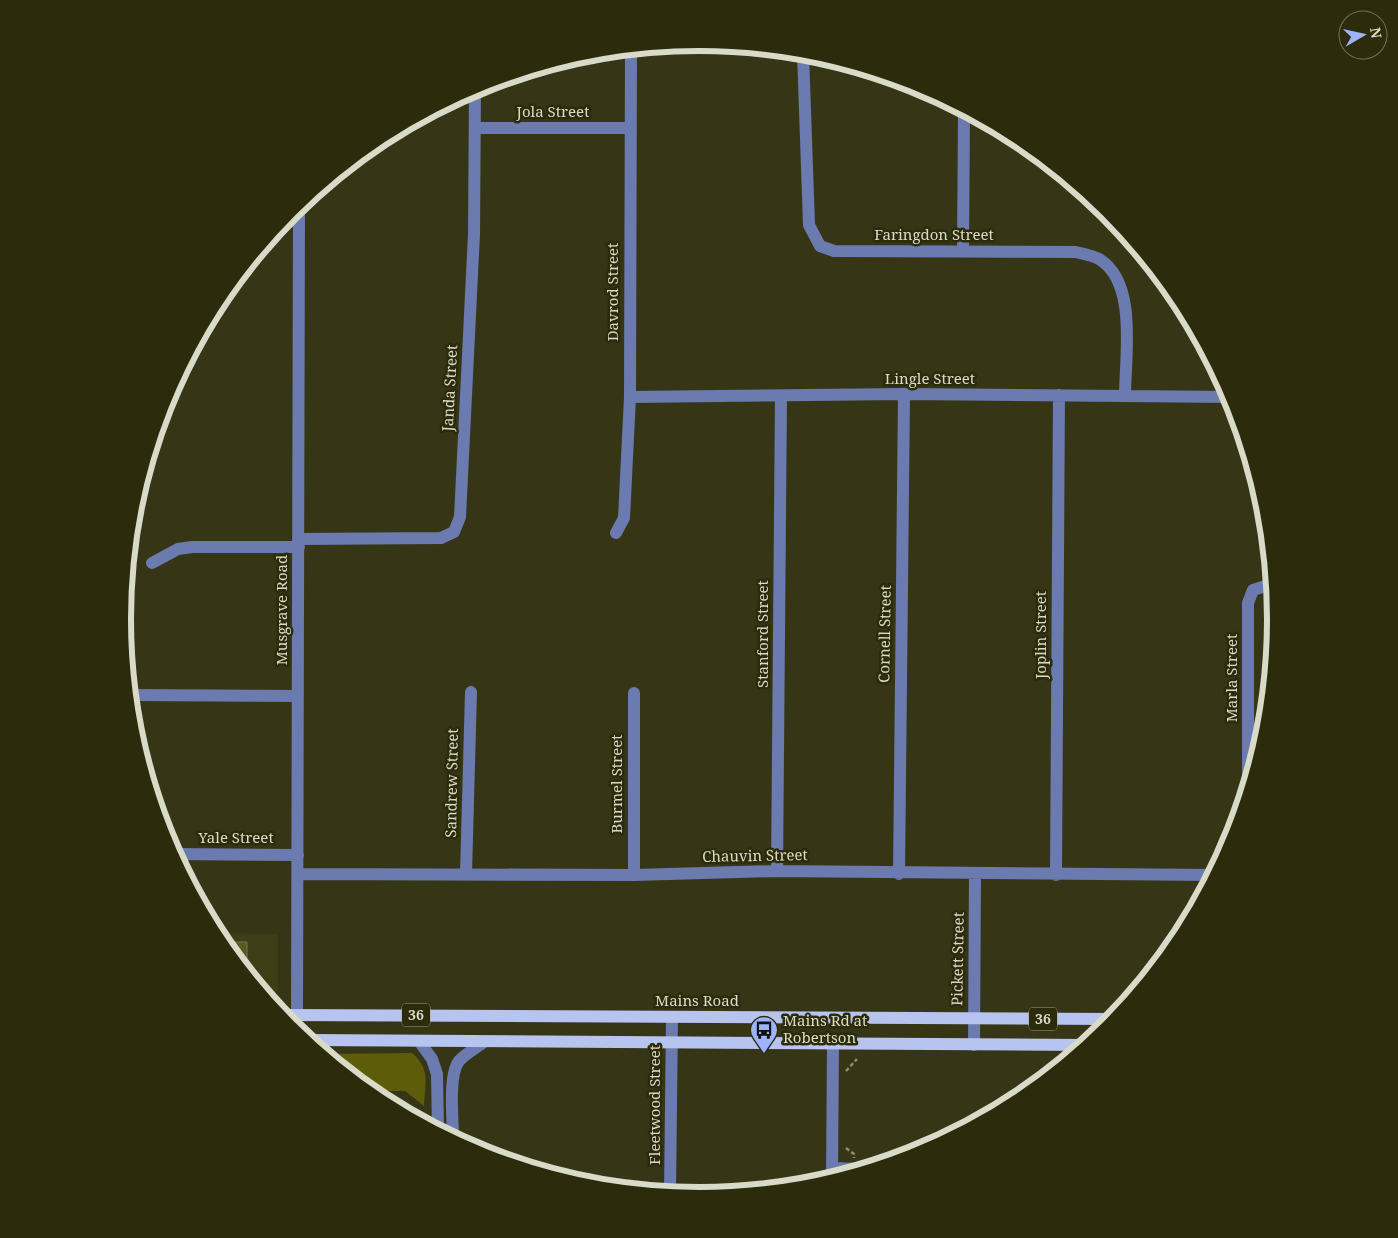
<svg xmlns="http://www.w3.org/2000/svg" width="1398" height="1238" viewBox="0 0 1398 1238" font-family="'Noto Serif',serif">
  <rect width="100%" height="100%" fill="#363617"/>
  <!-- built -->
  <path fill="#3e3d16" d="M217,933L278,934V989L275,995L268,999Z"/>
  <!-- green -->
  <path fill="#5d5c09" d="M412,1053C431,1069 425,1084 424,1106L405,1091H370L325,1054Z"/>
  <!-- building -->
  <path fill="#585821" stroke="#757655" d="M222,942H247V962H239Z"/>
  <g fill="none" stroke-linecap="round" stroke-linejoin="round">
    <!-- path -->
    <path stroke="#8d8d75" stroke-width="2.5" stroke-dasharray="4 2.5" stroke-linecap="butt" d="M846,1071L857,1059
      M846,1148L854,1154V1158"/>
    <!-- minor -->
    <path stroke="#6b7aaf" stroke-width="12" d="M803,53L809,225L820,246L834,251L1076,252C1083,254 1092,255 1099,259C1138,282 1125,357 1125,396
      M476,128H631
      M963,251L964,110
      M630,397L904,394L1231,397
      M616,533L624,518L630,397L631,49
      M299,539L441,538L454,532L460,517L474,234L475,88
      M152,563L178,549L192,547H299
      M130,695L298,696
      M1248,787V603L1253,590L1272,584
      M174,854L298,855
      M777,871L781,396
      M298,874L634,875L777,871L1213,875
      M466,874L471,692
      M899,874L904,394
      M634,875V693
      M1056,875L1059,395
      M297,1015L299,205
      M419,1041L432,1059L437,1074L438,1130
      M974,1045L975,874
      M453,1138C453,1120 448,1075 459,1061C465,1054 476,1048 484,1042
      M832,1168L863,1169
      M832,1178L833,1044
      M670,1193L672,1017"/>
    <!-- major -->
    <path stroke="#b7c4f0" stroke-width="12" d="M282,1015L1112,1019
      M308,1040L1084,1045"/>
  </g>
  <!-- icons -->
  <defs>
    <g id="bus-pin" transform="scale(1.4375)"><path d="M0 17L-7.5 6A9.5 9.5 0 1 1 7.5 6Z" fill="#9eb3fd" stroke="#2c2c0d"/><path d="M-5-6H5V4H4V6H2V4H-2V6H-4V4H-5ZM-3.5-4V0h7V-4ZM-3.5 1.2v1.5H-2V1.2ZM2 1.2v1.5H3.5V1.2Z" fill="#111"/></g>
  </defs>
  <g fill-rule="evenodd">
    <use href="#bus-pin" x="764" y="1030"/>
  </g>
  <g text-anchor="middle" stroke-width="5" stroke-linejoin="round" paint-order="stroke">
    <!-- shield labels -->
    <g fill="#2c2c0d" stroke="#a5a690" stroke-width="1">
      <rect x="402" y="1003.5" width="28" height="23" rx="4"/>
      <rect x="1029" y="1007.5" width="28" height="23" rx="4"/>
    </g>
    <g font-size="14" font-weight="bold" fill="#d9dac8">
      <text x="416" y="1020">36</text>
      <text x="1043" y="1024">36</text>
    </g>
    <!-- street labels -->
    <g font-size="15" fill="#d9dac8" stroke="#2c2c0d">
      <text x="553" y="117">Jola Street</text>
      <text x="934" y="240">Faringdon Street</text>
      <text transform="translate(613 292) rotate(-90)" y="5">Davrod Street</text>
      <text x="930" y="384">Lingle Street</text>
      <text transform="translate(450 388) rotate(-87)" y="5">Janda Street</text>
      <text transform="translate(282 610) rotate(-90)" y="5">Musgrave Road</text>
      <text transform="translate(763 634) rotate(-90)" y="5">Stanford Street</text>
      <text transform="translate(885 634) rotate(-89)" y="5">Cornell Street</text>
      <text transform="translate(1041 635) rotate(-90)" y="5">Joplin Street</text>
      <text transform="translate(1232 678) rotate(-90)" y="5">Marla Street</text>
      <text transform="translate(452 783) rotate(-89)" y="5">Sandrew Street</text>
      <text transform="translate(617 784) rotate(-90)" y="5">Burmel Street</text>
      <text x="236" y="843">Yale Street</text>
      <text transform="translate(755 856) rotate(-1)" y="5">Chauvin Street</text>
      <text transform="translate(958 959) rotate(-89)" y="5">Pickett Street</text>
      <text x="697" y="1006">Mains Road</text>
      <text transform="translate(655 1105) rotate(-90)" y="5">Fleetwood Street</text>
    </g>
    <!-- poi labels -->
    <g font-size="15" fill="#d9dac8" stroke="#2c2c0d" text-anchor="start">
      <text x="783" y="1026">Mains Rd at<tspan x="783" dy="17">Robertson</tspan></text>
    </g>
  </g>
  <!-- crop -->
  <path d="M0 0H1398V1238H0ZM131 619a568 568 0 1 1 1136 0a568 568 0 1 1-1136 0Z" fill="#2c2c0d" fill-rule="evenodd"/>
  <path fill="none" stroke="#d9dac8" stroke-width="6" d="M131 619a568 568 0 1 1 1136 0a568 568 0 1 1-1136 0Z"/>
  <!-- north arrow -->
  <g transform="translate(1363 35) rotate(81)"><circle r="24" fill="#2c2c0d" stroke="#717258"/>
  <path d="M0-4L9 19L0 12L-9 19Z" fill="#9eb3fd"/>
  <text y="-8" font-size="14" font-weight="bold" text-anchor="middle" fill="#d9dac8">N</text>
  </g>
</svg>
